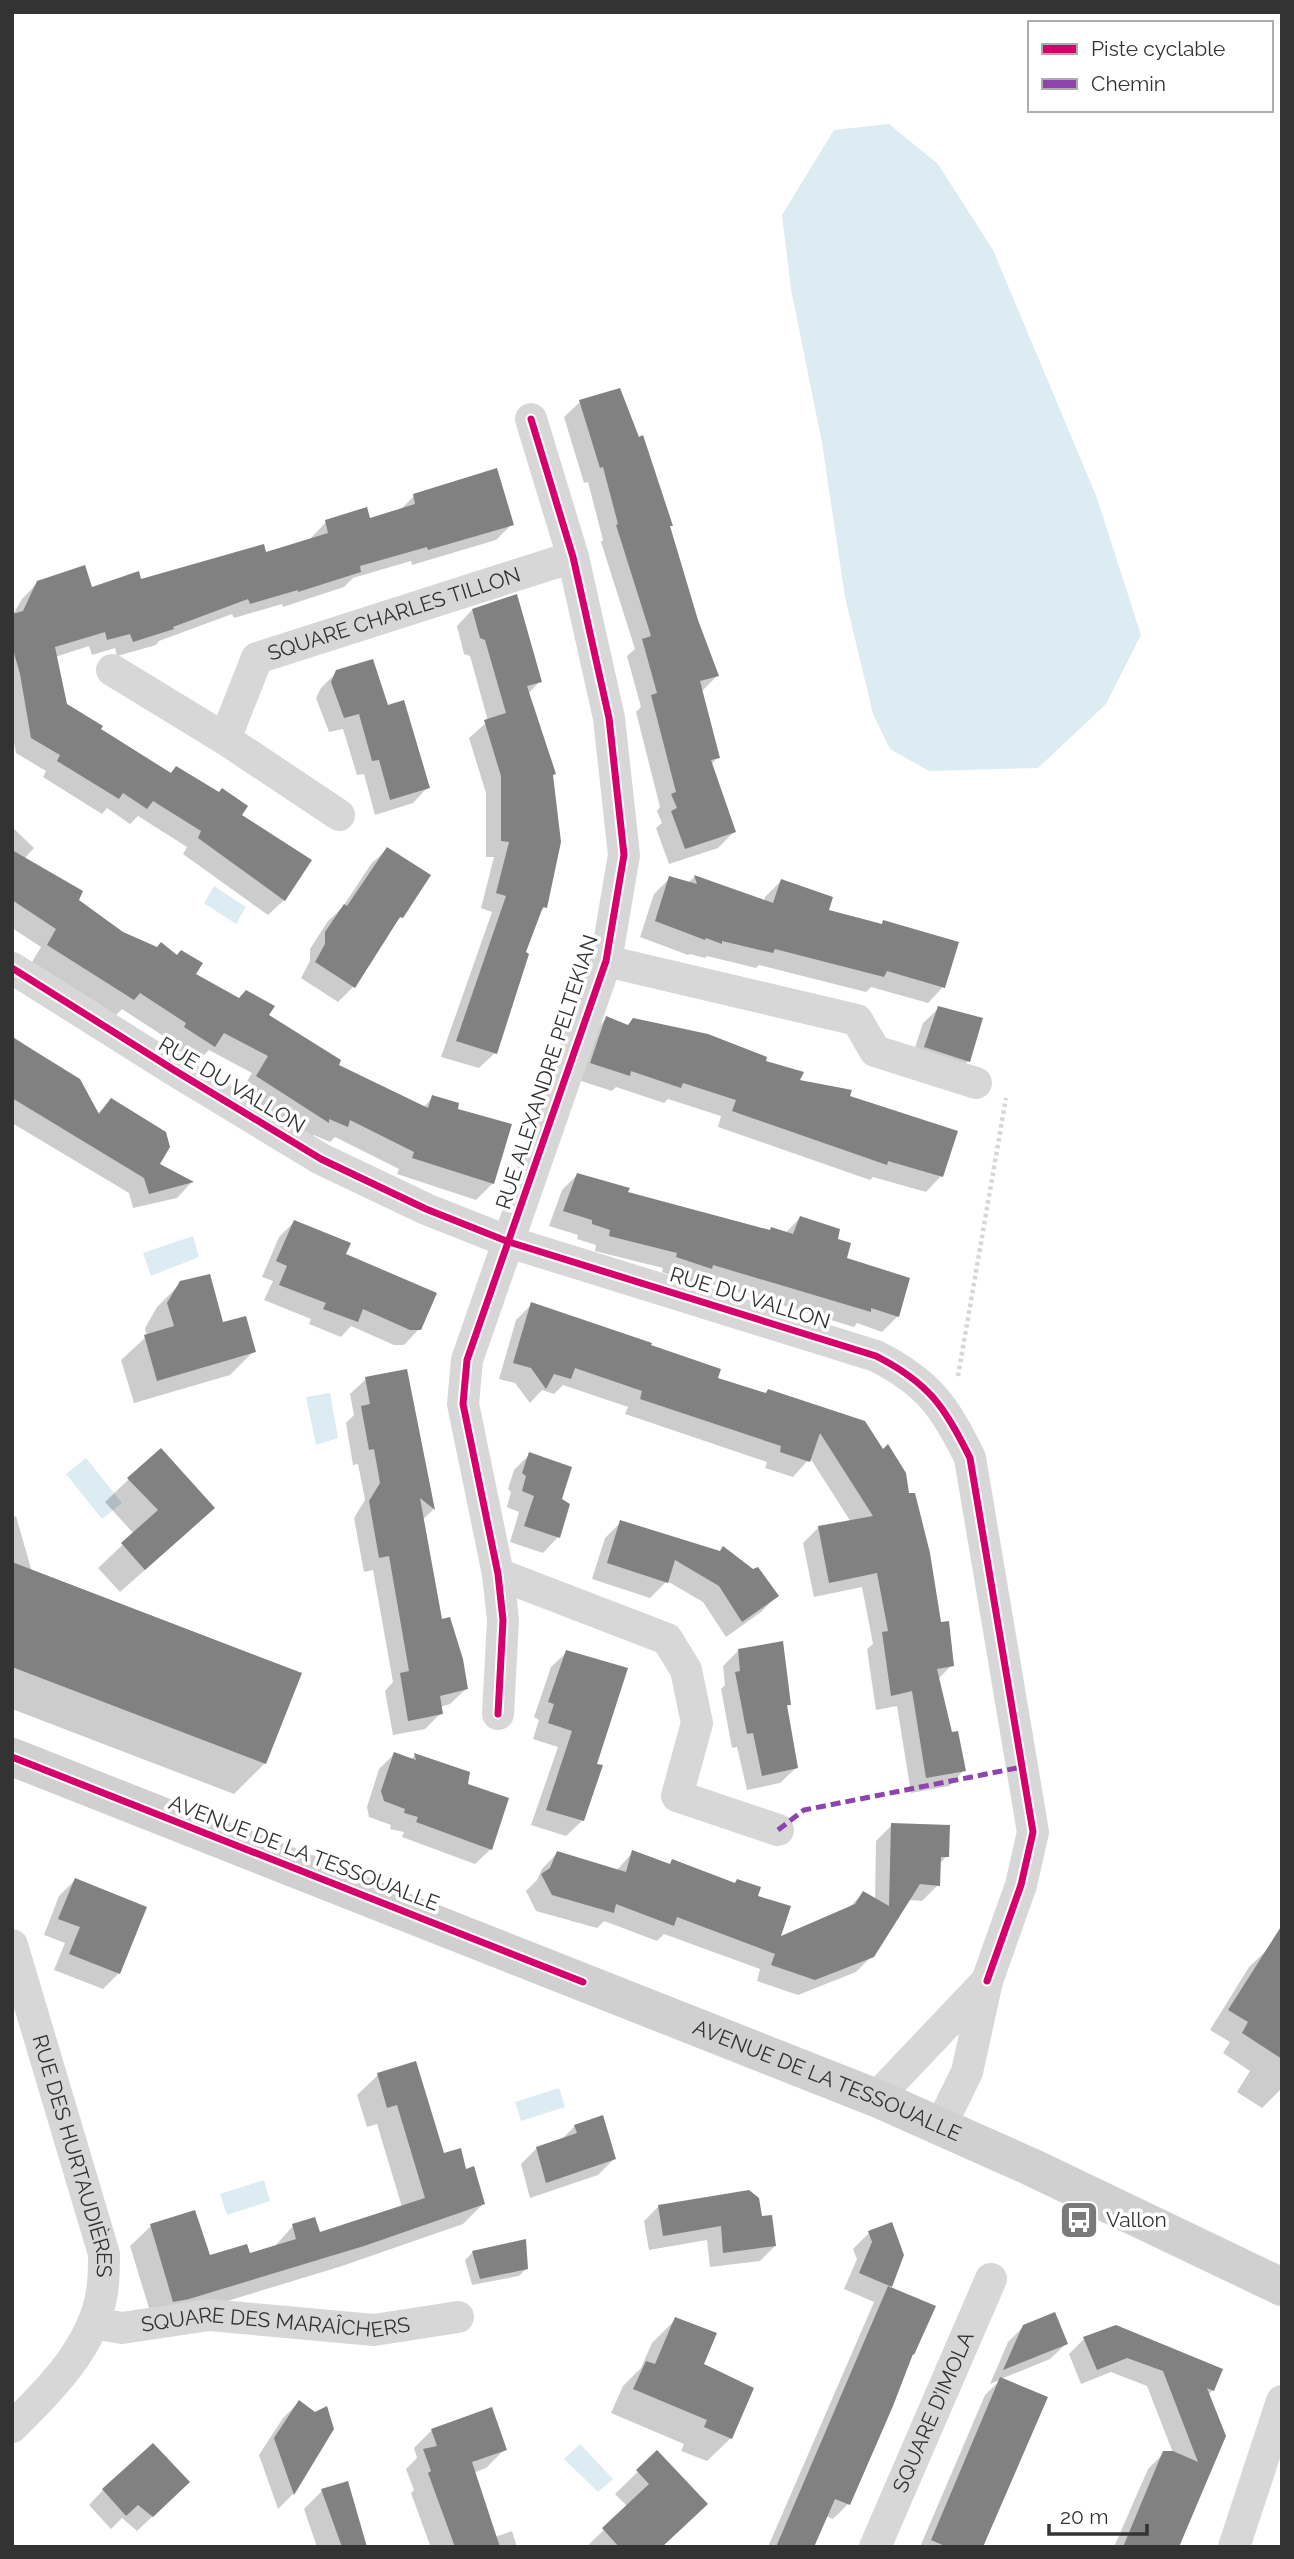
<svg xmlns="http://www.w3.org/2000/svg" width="1294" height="2559" viewBox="0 0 1294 2559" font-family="Raleway,sans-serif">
  <rect width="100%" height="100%" fill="#fff"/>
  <!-- water -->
  <path fill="#ddebf3" d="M889,124L938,164L993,250L1097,498L1141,635L1106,704L1038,768L929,771L890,749L873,714L845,597L822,443L791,289L782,215L834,130Z
    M214,886L246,907L236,924L204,903Z
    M193,1236L199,1257L151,1276L143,1253Z
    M330,1393L338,1438L316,1445L306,1397Z
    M86,1458L122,1503L102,1519L66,1474Z
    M559,2088L565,2107L521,2121L515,2102Z
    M264,2180L270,2201L227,2215L220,2194Z
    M580,2444L613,2479L598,2492L564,2459Z"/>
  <!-- shadow -->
  <path fill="#0003" d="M580,402L671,525L669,527L696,621L717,676L701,692L718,757L711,765L734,832L718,848L669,864L656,828L662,823L657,811L660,807L636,712L641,707L627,656L635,649L601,542L603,540L588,482L584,483L564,417Z
    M414,496L512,524L496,540L412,565L411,561L353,578L344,587L283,607L282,604L234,618L232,614L159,641L156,645L117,656L115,648L92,655L89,646L55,657L66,706L99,730L170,774L176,768L219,794L240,816L284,900L268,915L183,854L187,847L138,816L130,824L107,808L102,814L43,777L46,771L16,753L12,733V616L22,599L38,582L91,589L140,581L265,554L311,540V538L326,522L369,521L400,510Z
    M472,610L540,681L528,694L554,774L552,777L545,907L538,914L523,953L495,1053L479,1068L441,1057L492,912L481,908L494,857H486V793L469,738L488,721L470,656L464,654L457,626Z
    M337,672L387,707L428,787L413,803L375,815L364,774L357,775L343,729L329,732L316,698L321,688Z
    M14,829L34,848L24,859L122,933L266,1016L336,1066L423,1108L433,1097L456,1110L493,1183L476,1200L397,1174L399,1169L335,1137L330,1142L314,1135L311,1138L240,1093L252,1073L209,1050L197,1062L168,1044L171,1041L122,1009L116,1015L32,962L41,947L12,928Z
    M387,849L401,917L391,927L353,987L338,1002L301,978L310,961V949L328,921L342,908L371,864Z
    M694,877L764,902L765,897L781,881L827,911L880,926L884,921L943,987L928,1003L871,987L866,992L759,965L756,968L707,956L705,958L690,954L688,955L640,937L654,894L670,878L688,883Z
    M939,1008L968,1061L952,1077L910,1063L923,1023Z
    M607,1018L627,1027L764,1062L798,1081L847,1097L941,1176L926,1192L873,1177L870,1180L718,1127L721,1116L668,1099L664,1103L616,1087L612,1091L575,1079L591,1034Z
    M12,1036L78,1080L97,1114L111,1100L158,1164L191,1183L177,1198L133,1208L129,1193L12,1123Z
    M577,1175L626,1194L769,1231L785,1233L800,1218L835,1240L845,1259L898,1316L882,1332L857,1323L854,1327L698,1280L696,1283L662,1272L663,1268L595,1251L596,1245L577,1239L578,1235L549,1226L562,1190Z
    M294,1222L344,1255L419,1329L404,1345H394L351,1326L341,1337L309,1324L311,1319L264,1300L273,1281L262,1277L279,1237Z
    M181,1283L222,1324L254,1351L230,1375L134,1403L121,1360L147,1336L145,1328L157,1307Z
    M532,1304L649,1346L716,1379L864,1423L940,1624L952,1665L938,1679L950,1734L964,1770L949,1786L911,1793L897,1706L876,1710L867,1649L873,1644L862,1587L814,1597L803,1543L819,1527L851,1522L810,1458L793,1477L765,1468L767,1462L625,1414L628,1407L563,1385L554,1394L542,1390L530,1403L515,1383L499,1379L516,1320Z
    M406,1371L433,1510L422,1520L440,1621L466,1689L450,1704L440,1707L441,1713L425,1729L393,1735L385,1691L393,1682L373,1570L364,1572L354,1518L365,1500L358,1464L353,1465L346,1423L354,1415L350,1394L366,1379Z
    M530,1454L559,1500L558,1537L543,1553L510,1542L519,1512L507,1507L511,1492L508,1489L514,1470Z
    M129,1479L189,1531L120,1592L98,1568L134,1534L105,1502Z
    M16,1516L32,1572L265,1763L234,1794L12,1709V1518Z
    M621,1522L777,1596L761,1612L726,1637L703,1602L667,1581L650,1598L592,1579L605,1538Z
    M738,1651L789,1704L786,1707L796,1768L780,1783L747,1790L737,1747L732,1748L721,1689L725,1685L723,1666Z
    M567,1652L595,1765L600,1767L582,1821L566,1836L531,1825L558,1747L533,1739L539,1720L534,1717L551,1667Z
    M394,1754L410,1760L415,1755L466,1785L491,1849L475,1864L402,1837L404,1832L390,1829L391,1825L369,1817L367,1807L379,1769Z
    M892,1825L947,1856L939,1864L938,1885L922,1901L908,1900L872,1956L856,1972L798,1995L757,1981L760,1969L664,1934L657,1941L604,1921L597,1928L536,1911L526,1891L537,1880L542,1869L557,1853L616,1871L633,1852L669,1865L673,1861L756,1897L778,1939L848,1909L863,1893L875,1900L876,1841Z
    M75,1880L119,1973L103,1989L54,1970L65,1943L44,1935L59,1896Z
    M1269,1948L1282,1957V2088L1262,2108L1237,2092L1250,2071L1223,2053L1230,2042L1210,2030L1249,1967Z
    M378,2075L442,2155L465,2171L483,2204L463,2224L342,2266L168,2319L153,2321L130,2246L151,2226L193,2212L209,2257L249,2255L273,2248L293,2226L319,2234L402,2207L377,2124L367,2127L357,2095Z
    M575,2126L614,2159L598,2175L530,2198L521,2164L537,2148L561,2140Z
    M659,2206L760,2218L775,2246L760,2261L710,2267L707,2240L649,2250L644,2221Z
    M869,2233L890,2286L888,2288L933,2307L913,2354L909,2358L848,2504L833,2519L825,2516L812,2547H768L874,2302L844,2289L857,2259L853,2249Z
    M524,2241L527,2268L519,2276L472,2285L465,2260L472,2253Z
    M676,2319L702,2365L731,2438L707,2461L681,2451L684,2444L611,2413L623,2386L641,2368L652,2343Z
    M1024,2326L1066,2344L1050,2359L1001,2379L982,2547H920L985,2395L1000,2380L990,2384L1008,2342Z
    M1084,2339L1213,2390L1208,2395L1224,2436L1176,2547H1114L1148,2469L1164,2453H1173L1147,2386L1111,2372L1081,2384L1069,2354Z
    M299,2402L333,2429L293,2494L278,2509L259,2455L283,2418Z
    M432,2430L505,2449L486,2468L473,2473L495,2537L512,2531L517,2547H426L430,2545L411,2493L414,2490L406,2469L417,2458L414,2448Z
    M657,2453L662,2547H586L628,2507L615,2494Z
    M103,2490L173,2497L137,2531L122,2518L111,2529L89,2505Z
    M322,2491L365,2547H317L304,2509Z"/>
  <!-- building -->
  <path fill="#818181" d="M620,388L639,437L643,435L673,526H670L698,620L719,676L700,681L720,758L711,760L736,832L685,849L671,811L677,808L671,794L676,792L651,695L657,693L642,639L651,636L616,525L618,524L603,467L600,468L579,400Z
    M497,468L514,525L428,550L427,547L360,566L361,572L298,592V590L250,604L248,599L173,627L174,629L133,642L130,634L107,640L105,632L55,647L67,704L103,726L101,729L171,773L176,766L219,792L222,788L248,806L242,815L312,860L285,901L198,838L201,831L153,801L147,809L123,793L119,799L57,761L60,755L31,738L20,674L12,646V614L23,611L37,581L85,565L92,587L139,571L141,579L264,544L266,552L328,533L325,520L367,507L370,518L415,504L413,494Z
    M517,594L542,682L527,686L556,774L553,775L561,842L547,908L543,907L526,952L529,954L497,1054L456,1041L506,896L496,893L509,842L501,841V776L484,720L506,713L485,640L480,638L472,609Z
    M373,659L388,705L404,700L430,788L390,800L379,760L372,761L359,714L344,718L331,682L336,670Z
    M387,847L431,875L403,918L400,917L355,988L315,962L325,944V932L344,904L347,906Z
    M12,850L83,891L79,900L123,932L157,947L161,942L177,955L181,950L203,963L196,974L239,998L246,990L275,1006L269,1015L341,1060L339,1065L428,1108L432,1095L459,1103L458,1109L512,1124L494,1184L412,1158L414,1152L350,1120L348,1127L329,1119V1123L256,1076L268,1056L224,1033L215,1047L184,1027L186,1023L140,993L134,1000L47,945L56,929L12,900Z
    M694,875L773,903L781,879L833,897L829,910L882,924L883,920L959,942L945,988L887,971L884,977L775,949L773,953L722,941V944L706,938L705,940L655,921L669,876L697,884Z
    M938,1006L983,1018L970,1062L924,1047Z
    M606,1016L628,1025L633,1018L708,1034L767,1057L766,1061L804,1072L800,1080L852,1090L850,1096L958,1131L943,1177L888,1161L887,1165L732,1111L736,1100L683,1083L681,1088L631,1071L630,1076L590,1063Z
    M12,1037L80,1079L99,1114L111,1098L166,1132L170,1147L160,1164L194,1182L149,1194L144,1178L12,1098Z
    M577,1173L630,1188L628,1192L770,1230L771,1227L793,1234L800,1216L840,1229L838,1239L851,1243L847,1258L910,1278L899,1317L871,1308V1312L713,1265L712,1269L676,1257L677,1253L609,1236L610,1230L592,1224V1220L563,1211Z
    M294,1220L351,1243L346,1254L437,1293L421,1330H410L363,1309L358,1322L323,1309L326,1303L279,1285L287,1266L276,1261Z
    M210,1274L223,1322L246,1316L256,1352L157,1381L144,1335L174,1326L167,1303L180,1281Z
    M531,1302L652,1343L651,1345L721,1369L718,1378L766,1393L768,1389L865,1421L883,1449L888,1444L906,1473L909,1493H915L930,1553L941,1622L949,1621L954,1666L937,1669L952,1732L958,1731L966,1771L926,1778L912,1691L891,1696L882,1632L888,1631L877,1573L829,1583L818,1526L873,1516L820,1433L810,1462L780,1452L781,1446L640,1399L642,1391L575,1368L571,1379L554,1374L546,1389L531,1368L513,1363Z
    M407,1369L435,1510L420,1498L442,1619L450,1617L463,1659L468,1689L440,1696L443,1714L408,1721L400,1673L409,1671L389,1556L379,1558L369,1501L380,1483L374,1449L369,1450L361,1406L370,1404L365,1377Z
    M161,1448L215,1508L145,1570L121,1543L158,1510L127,1478Z
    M529,1452L572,1467L562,1499L570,1504L560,1538L524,1526L534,1496L522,1491L526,1476L522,1473Z
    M620,1520L720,1551L723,1546L753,1569L758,1567L779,1596L742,1622L719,1586L675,1560L668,1583L607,1563Z
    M12,1562L302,1673L266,1764L12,1667Z
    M783,1641L791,1705H787L798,1768L762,1776L753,1733L747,1734L735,1672L740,1671L738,1649Z
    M566,1650L628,1668L597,1764L603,1765L584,1821L546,1810L572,1731L548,1723L554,1704L548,1702Z
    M394,1752L416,1760L414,1753L470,1772L468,1784L509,1798L492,1850L416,1822L418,1817L404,1813L405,1809L384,1801L381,1791Z
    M891,1823L950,1825L949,1857H941L940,1886L920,1884L874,1957L815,1980L771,1965L775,1954L677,1917L674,1926L616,1904L614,1913L552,1895L541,1874L550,1868L557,1851L626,1872L632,1850L670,1864L672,1859L735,1883L737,1879L761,1887L758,1896L791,1906L781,1936L855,1904L863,1891L889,1906Z
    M75,1878L147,1907L120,1974L69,1954L80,1927L58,1919Z
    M1282,1925V2059L1242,2033L1248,2022L1228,2010Z
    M416,2061L444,2153L461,2148L466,2169L474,2166L485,2204L364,2246L189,2299L173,2302L150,2224L195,2210L210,2255L247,2244L250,2253L296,2239L292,2224L315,2217L320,2232L425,2198L397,2105L387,2108L377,2073Z
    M603,2115L616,2159L546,2183L536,2147L577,2133L574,2125Z
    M749,2190L759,2198L762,2216L772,2215L776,2246L723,2253L721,2226L663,2236L658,2205Z
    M892,2222L904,2255L892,2287L859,2273L872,2242L868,2231Z
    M526,2239L528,2269L480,2279L472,2251Z
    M888,2286L936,2306L914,2355L913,2354L893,2406L850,2505L835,2499L814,2547H776Z
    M1055,2312L1068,2344L1003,2370L1023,2325Z
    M675,2317L717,2333L704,2364L754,2388L732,2439L704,2427L707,2420L633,2389L646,2361L655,2364Z
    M1116,2325L1223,2369L1214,2391L1207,2388L1226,2436L1179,2547H1123L1163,2451H1173L1198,2462L1163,2371L1127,2358L1097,2370L1083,2337Z
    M1000,2377L1048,2397L983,2547H947L931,2540Z
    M299,2400L315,2412L327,2406L334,2429L294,2495L274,2438Z
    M492,2407L507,2450L472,2462L500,2547H455L428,2473L431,2471L423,2449L437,2446L431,2429Z
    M153,2443L190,2482L153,2517L138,2505L126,2516L102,2489Z
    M657,2450L708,2504L662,2547H619L602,2528L649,2484L636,2470Z
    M348,2481L367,2547H342L321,2489Z"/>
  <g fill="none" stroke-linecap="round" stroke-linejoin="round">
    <!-- path -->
    <path stroke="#d6d6d6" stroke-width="4.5" stroke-dasharray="3.5 3.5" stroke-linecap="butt" d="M958,1376L1006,1098"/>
    <!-- minor -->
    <g stroke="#d7d7d7" stroke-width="32">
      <path d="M112,670L225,739"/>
      <path id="s1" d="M339,815L225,739L257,658L573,557"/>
      <path d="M606,961L857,1020L875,1051L976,1083"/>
      <path d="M12,968L174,1070L321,1159L426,1209L509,1242L876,1356C929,1383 945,1407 970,1458L1033,1832L1021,1885L987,1981"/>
      <path d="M498,1574L667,1639L686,1670L697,1723L677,1796L778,1830"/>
      <path d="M498,1714L503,1620L498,1574L463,1404L467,1360L606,961L624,855L609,718L573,557L531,419"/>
      <path id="s2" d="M12,1945L104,2254C104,2267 104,2280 102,2292C94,2346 49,2391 12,2427"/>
      <path d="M876,2098L987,1981L967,2072L940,2127"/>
      <path id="s3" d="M93,2323L122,2328L209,2315L374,2330L458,2317"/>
      <path id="s4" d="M875,2547L991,2279"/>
      <path d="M1234,2547L1282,2401"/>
    </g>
    <!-- secondary -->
    <path stroke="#d0d0d0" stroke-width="38" id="s5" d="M12,1757L876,2098L1029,2166L1282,2287"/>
    <!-- quiet -->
    <path stroke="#8e44ad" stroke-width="5" stroke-dasharray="10 5" stroke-linecap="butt" d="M778,1830L804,1810L1022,1767"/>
    <!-- cycleway casing -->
    <g stroke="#fff" stroke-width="11">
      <path id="cycleway" d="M12,968L174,1070L321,1159L426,1209L509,1242L876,1356C929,1383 945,1407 970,1458L1033,1832L1021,1885L987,1981
        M498,1714L503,1620L498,1574L463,1404L467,1360L606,961L624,855L609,718L573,557L531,419
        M12,1757L583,1982"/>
    </g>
    <!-- cycleway -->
    <use href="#cycleway" stroke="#d6006c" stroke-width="7"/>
  </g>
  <!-- icons -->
  <defs>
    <g id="bus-square" transform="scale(2.0125)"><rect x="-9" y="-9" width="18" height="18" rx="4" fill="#7a7a7a" stroke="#fff"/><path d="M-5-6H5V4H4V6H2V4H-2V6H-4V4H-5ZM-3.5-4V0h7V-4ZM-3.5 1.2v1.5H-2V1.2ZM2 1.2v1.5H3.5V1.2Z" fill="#fff"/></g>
  </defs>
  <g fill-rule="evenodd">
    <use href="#bus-square" x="1079" y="2220"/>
  </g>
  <g text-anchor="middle" stroke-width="7" stroke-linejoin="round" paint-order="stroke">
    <!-- street labels -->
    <g font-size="21" fill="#333" stroke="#fff">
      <text dy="7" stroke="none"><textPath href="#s1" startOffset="368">SQUARE CHARLES TILLON</textPath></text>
      <text transform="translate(547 1072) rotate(-72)" y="7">RUE ALEXANDRE PELTEKIAN</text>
      <text transform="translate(232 1085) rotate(31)" y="7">RUE DU VALLON</text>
      <text transform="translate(750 1298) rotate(17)" y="7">RUE DU VALLON</text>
      <text transform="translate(304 1853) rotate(21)" y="7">AVENUE DE LA TESSOUALLE</text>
      <text dy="7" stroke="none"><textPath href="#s5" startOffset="877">AVENUE DE LA TESSOUALLE</textPath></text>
      <text dy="7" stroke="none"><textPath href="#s2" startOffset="220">RUE DES HURTAUDIÈRES</textPath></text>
      <text dy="7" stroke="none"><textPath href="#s3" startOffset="184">SQUARE DES MARAÎCHERS</textPath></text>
      <text dy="7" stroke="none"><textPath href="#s4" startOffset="147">SQUARE D’IMOLA</textPath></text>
    </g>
    <!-- poi labels -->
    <g font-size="21" fill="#333" stroke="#fff" text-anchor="start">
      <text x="1106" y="2227">Vallon</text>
    </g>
  </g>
  <!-- border -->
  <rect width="1294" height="2559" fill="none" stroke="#333333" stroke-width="28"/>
  <!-- legend -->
  <rect x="1028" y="21" width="245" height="91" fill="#ffffff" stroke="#adadad" stroke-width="2"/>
  <rect x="1042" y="44" width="35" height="10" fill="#d6006c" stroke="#adadad" stroke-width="2"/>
  <text x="1091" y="56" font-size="21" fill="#333333">Piste cyclable</text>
  <rect x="1042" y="79" width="35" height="10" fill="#8e44ad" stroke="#adadad" stroke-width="2"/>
  <text x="1091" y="91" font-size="21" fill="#333333">Chemin</text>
  <!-- scale -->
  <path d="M1049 2524v10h98v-10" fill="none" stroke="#333333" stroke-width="3.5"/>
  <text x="1060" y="2524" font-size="21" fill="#333333" stroke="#ffffff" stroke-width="5" paint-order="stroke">20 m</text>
</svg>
